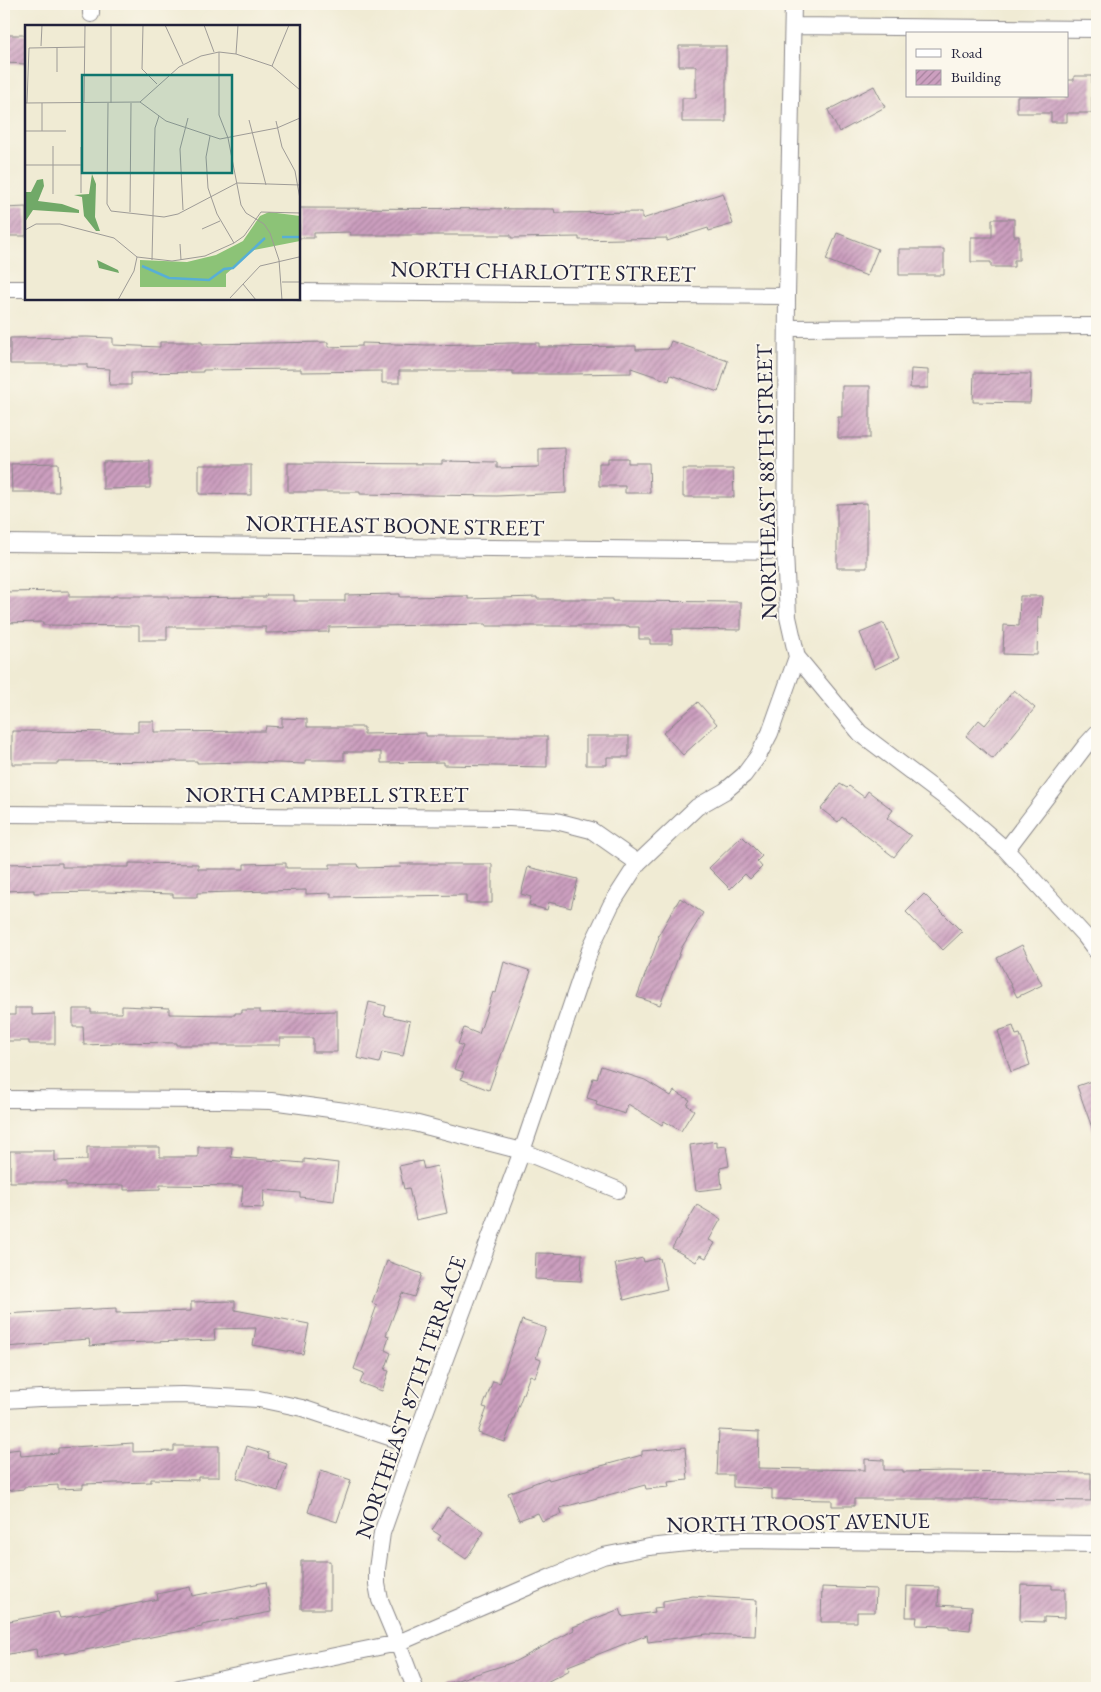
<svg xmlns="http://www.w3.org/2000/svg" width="1101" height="1692" viewBox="0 0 1101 1692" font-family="'EB Garamond',serif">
  <defs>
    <pattern id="building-hatch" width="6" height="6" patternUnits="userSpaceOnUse" patternTransform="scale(1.25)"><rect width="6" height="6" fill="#cc9fbf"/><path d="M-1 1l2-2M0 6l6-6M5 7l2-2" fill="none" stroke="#a5819c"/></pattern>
  </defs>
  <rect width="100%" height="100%" fill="#fbf7ec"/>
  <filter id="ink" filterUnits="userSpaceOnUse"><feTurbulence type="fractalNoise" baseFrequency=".02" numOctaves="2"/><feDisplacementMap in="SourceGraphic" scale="10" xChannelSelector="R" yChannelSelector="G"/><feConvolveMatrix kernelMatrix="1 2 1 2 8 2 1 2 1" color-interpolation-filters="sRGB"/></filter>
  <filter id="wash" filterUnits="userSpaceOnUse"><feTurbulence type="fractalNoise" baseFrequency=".0096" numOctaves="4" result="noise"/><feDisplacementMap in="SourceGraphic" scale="20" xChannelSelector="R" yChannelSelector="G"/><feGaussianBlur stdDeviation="1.12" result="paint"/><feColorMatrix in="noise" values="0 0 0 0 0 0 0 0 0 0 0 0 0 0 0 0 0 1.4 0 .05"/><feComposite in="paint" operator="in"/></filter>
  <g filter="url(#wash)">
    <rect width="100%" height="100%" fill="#f0ebd4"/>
    <g id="blocks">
      <!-- building -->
      <path fill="url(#building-hatch)" d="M4,35H26V64L4,63Z
        M679,46H726V122H682V98H696V66H679Z
        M1074,76H1092V113H1067V122H1051V113H1017V96H1067V80H1074Z
        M874,86L885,107L839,132L828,110Z
        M723,193L733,224L709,231L708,228L667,241V238L579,240V237L511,238V235H350V232L314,233V238H299V208L554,209L555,213L642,212V219Z
        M26,207V236H4V208Z
        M992,219H1014V236H1019V260H1014V267H991V262H971V237H992Z
        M837,233L878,249L867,276L826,260Z
        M899,249H944V275H899Z
        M87,337L113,338V345L160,347V342H202V344L328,342V347L362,346V343L427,345L513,343H539V347L636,346V350L668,349L671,341L728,361L718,392L671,375L669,381L631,368V373L574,374H513V371H399V383H382V371L301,372V369L203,370V372L131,373V385H109L110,369L87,368V364H10V338Z
        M911,369L928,370V388H910Z
        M974,373L1031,374L1030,403L973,402Z
        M842,386H870V438H838V417H842Z
        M565,448L566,493L497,496L360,494V492H288V463L442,464V461L497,462V468L539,467V449Z
        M608,458H628V463H649L650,493H625V486H599V463H608Z
        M150,461V488L103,489V462Z
        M58,463L59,492H12L11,464Z
        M199,465H251V495L199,494Z
        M683,469H733L734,497H683Z
        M867,503V568H837V504Z
        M69,591V597H113V596H168V598L266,597V595H294V601H345V595L400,594V597L468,596V599L537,597V599H613V601L741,602V630L672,629V644H650V639H639V627H629V626H486V624L329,627V632L266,633V627H167V640H139V626L43,625V622L4,623V592Z
        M1020,596H1042L1041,618L1038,617L1037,655L1003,654L1004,625L1019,626Z
        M884,623L899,658L875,669L860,633Z
        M1014,690L1035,708L993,759L966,736L979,720L985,725Z
        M698,702L717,724L683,755L663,733Z
        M282,718L307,719V727H364V734L426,733V736H547V767L444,765V762L381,763V752H344V760H305V764L252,762L197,763V761L58,762V764H12V731L138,732V721H154V732L265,731L266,726L282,727Z
        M586,736H629V757H607V765H586Z
        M840,784L847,788L849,786L864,797L868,791L893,810L887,818L911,836L894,857L842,817L838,822L821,809Z
        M742,836L762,856L757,861L762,867L750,879L745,874L730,889L709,868Z
        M62,863V867H129V863L198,864V869H244V864L286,863V868H330V864H358L359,868L401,867L400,864H492V903H466V895L331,897V893L306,894V890L197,893V897H173V894L104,892L34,893V890L4,891V864Z
        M528,867L578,879L571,908L549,902L547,910L529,905L531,897L521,894Z
        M924,894L962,932L943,950L906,912Z
        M680,898L703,913L682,947L660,1005L637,997L659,937L658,936Z
        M1022,945L1042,985L1017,997L997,958Z
        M504,962L531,971L489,1090L461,1079L464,1072L454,1069L463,1046L458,1044L464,1028L479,1034L493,992L496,993Z
        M369,1002L386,1006L384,1015L410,1021L403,1056L382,1052L379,1063L357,1058Z
        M122,1006L169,1008V1014L235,1015V1013H242V1010H260V1013L337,1011V1052H313V1038H280V1045H176V1043L112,1042V1044L84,1045L83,1027H73V1009H91V1013H122Z
        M15,1008H32V1015L55,1014V1044H29V1041H7V1015H15Z
        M1013,1026L1016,1035L1020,1034L1030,1065L1011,1072L998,1031Z
        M601,1066L645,1080L671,1096L674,1091L690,1100L687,1105L694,1110L681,1131L664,1121L662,1125L628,1104L625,1114L596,1105L597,1101L587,1098L593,1078L597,1079Z
        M1097,1079V1136H1095L1077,1086Z
        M717,1141V1147L726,1146L729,1166L720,1168L722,1188L696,1191L690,1145Z
        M87,1147H160V1157H198V1147H232L231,1157L304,1163V1159L338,1163L334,1201L300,1197V1193L264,1190L263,1208L241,1207L243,1186L160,1185V1189L124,1190V1185L66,1186V1182H10V1151H55V1161L87,1160Z
        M422,1161L424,1169L437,1166L447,1213L416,1220L409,1188L404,1189L399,1166Z
        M697,1205L721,1219L709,1240L715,1243L706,1258L700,1255L696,1262L672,1248Z
        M536,1253L582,1254L581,1281L535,1279Z
        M643,1258L644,1262L660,1258L667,1289L624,1300L615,1264Z
        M387,1261L422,1274L414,1297L402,1293L386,1335L389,1336L385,1350L391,1353L385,1370L389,1371L382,1391L360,1383L364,1373L354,1369L377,1305L372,1303Z
        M235,1301V1310L309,1324L303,1354L253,1345L256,1328L214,1329L215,1340L118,1343L90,1346L89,1339L49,1342V1344L4,1347V1314L116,1308V1313L191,1311V1302Z
        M522,1320L546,1328L536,1358L541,1360L535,1377L530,1375L505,1442L478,1433L487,1408L483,1407L493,1381L500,1383Z
        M719,1430L759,1432L758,1468L865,1470V1459L884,1460V1470H903V1472L948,1471L1091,1473V1501L959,1499H854V1506H832V1500L772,1499V1489L733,1487V1475H717Z
        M133,1443V1452L174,1451V1446H219V1477H198V1480L151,1479V1482L83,1484V1488L58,1489V1485L24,1487V1489L4,1491V1451L20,1449L21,1456L58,1453V1448Z
        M247,1446L269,1453L268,1458L287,1464L278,1491L237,1478Z
        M685,1447L688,1480L668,1482L669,1487L646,1489L645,1485L560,1508L562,1514L542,1521L538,1513L519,1520L508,1493L548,1478L549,1480L642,1455V1451Z
        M321,1470L351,1480L337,1522L308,1512Z
        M447,1507L484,1532L466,1559L438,1540L441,1536L432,1530Z
        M301,1561H330V1609H301Z
        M266,1582L271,1612L202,1625V1627L65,1654V1652L37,1657L36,1649L4,1655V1622L58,1612L60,1618L81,1615L158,1599L157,1594L190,1587L192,1596Z
        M1021,1584L1052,1585V1589H1065V1618L1044,1617V1622L1020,1621Z
        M907,1586L939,1587L938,1605L972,1607L970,1630L949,1628V1626L916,1625L917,1617H906Z
        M822,1587L876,1589L875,1612H857V1622H821Z
        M693,1596L757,1600L755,1636L707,1634L648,1642L647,1635L568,1666L570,1670L535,1688H443L442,1685L514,1662L574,1630L573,1627L620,1609L623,1617L655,1612L654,1608L663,1607V1601Z"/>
    </g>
  </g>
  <g filter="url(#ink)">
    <use href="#blocks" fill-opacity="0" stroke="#898688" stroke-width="1"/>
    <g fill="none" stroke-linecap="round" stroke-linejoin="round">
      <!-- street casing -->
      <g stroke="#898688" stroke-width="18">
        <path id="street" d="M793,4L787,296L785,551L788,617L797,657L860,733L950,801L1006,850L1085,936L1097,952
          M91,14V4
          M793,26L1097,29
          M4,289H26
          M299,292L787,296
          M787,328L1097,326
          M4,543L785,551
          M4,814L510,818L556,821L591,830L638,863
          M1006,850L1086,745L1097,733
          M4,1099L223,1100L271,1101L345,1111L414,1123L522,1151L618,1190
          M4,1400L40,1398L183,1395L259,1399L302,1408L413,1445
          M179,1688L398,1643L551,1577L603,1556L649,1547L707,1541L744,1540L1097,1544
          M415,1688L398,1643L380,1600L377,1584V1569L382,1533L413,1445L522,1151L591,947L611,905L638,863L697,807L725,791L744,775L758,756L770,733L797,657"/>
      </g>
      <!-- street -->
      <use href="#street" stroke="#fff" stroke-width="16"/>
    </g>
  </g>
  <g text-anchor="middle" stroke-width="4" stroke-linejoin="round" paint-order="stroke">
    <!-- street labels -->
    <g font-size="22" fill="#22223b" stroke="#fbf7ec">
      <text transform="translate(543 271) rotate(1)" y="8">NORTH CHARLOTTE STREET</text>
      <text transform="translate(766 482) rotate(-91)" y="8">NORTHEAST 88TH STREET</text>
      <text transform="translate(395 525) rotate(1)" y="8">NORTHEAST BOONE STREET</text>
      <text x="327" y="802">NORTH CAMPBELL STREET</text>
      <text transform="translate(410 1397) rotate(-71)" y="8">NORTHEAST 87TH TERRACE</text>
      <text transform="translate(798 1522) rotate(-1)" y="8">NORTH TROOST AVENUE</text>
    </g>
  </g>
  <!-- overview -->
  <g transform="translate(25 25)">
    <rect width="275" height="275" fill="#f0ebd4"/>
    <path d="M67,149L71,159L70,192L75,206H71L59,191L57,172L49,170L64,169ZM18,154L19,161L13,176L37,179L54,185V188L8,185L0,197V167H6L12,155ZM72,235L93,245L94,248L74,243Z" fill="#71a968"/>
    <path d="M244,187L275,191V216L229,225L201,249V262H115V235L162,237L191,230L218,216L235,191Z" fill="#8cc377"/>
    <path fill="none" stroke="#58afd5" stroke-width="2.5" d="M257,212H275M117,241L144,253L184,255L199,244L208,243L240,213"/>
    <path fill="none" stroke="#9e9b97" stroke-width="1" d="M118,0L117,44L132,59M140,0L158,39M179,0L189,27M16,21L17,0M32,22V47M194,27V90L203,113L216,180L221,188L239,199L245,208L254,235L257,275M211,29L213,0M247,41L264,0M115,77L141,96L195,114L252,103L275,93M0,78L115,77L154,42L176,31L194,27L211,29L247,41L275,65M2,78L4,23L60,22M17,78V106M59,78L60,0M83,78L82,179L86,186L139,192L153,189L212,158L275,160M86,78V0M224,95L241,160M251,96L257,122L270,146L275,174M0,106H41M185,111L181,132L183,163L192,189L209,218M0,140H58M56,168V122M28,169V121M158,185L155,124L163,93M105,187L106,78M177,204L195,196M0,205L11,199H35L89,213L112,232L147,236L180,231L209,218L219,211L236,187L275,188M155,219L156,235M127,235L130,103L134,91M257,257H275M218,259L231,275M205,273L235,241L274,232M93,275L109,246L112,232"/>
    <path fill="#0f766e" fill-opacity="0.15" stroke="#0f766e" stroke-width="2.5" d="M57,50H207V148H57Z"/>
    <rect width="275" height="275" fill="none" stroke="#22223b" stroke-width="2.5"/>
  </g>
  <!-- margin -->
  <rect width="1101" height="1692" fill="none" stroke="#fbf7ec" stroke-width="20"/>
  <!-- legend -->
  <rect x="906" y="32" width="162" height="65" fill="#fbf7ec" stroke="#a4a2a5"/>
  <rect x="916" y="49" width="25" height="8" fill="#ffffff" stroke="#a4a2a5"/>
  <text x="951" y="58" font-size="15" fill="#22223b">Road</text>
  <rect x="916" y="70" width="25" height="15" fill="url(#building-hatch)" stroke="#a4a2a5"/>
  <text x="951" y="82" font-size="15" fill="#22223b">Building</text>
</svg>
